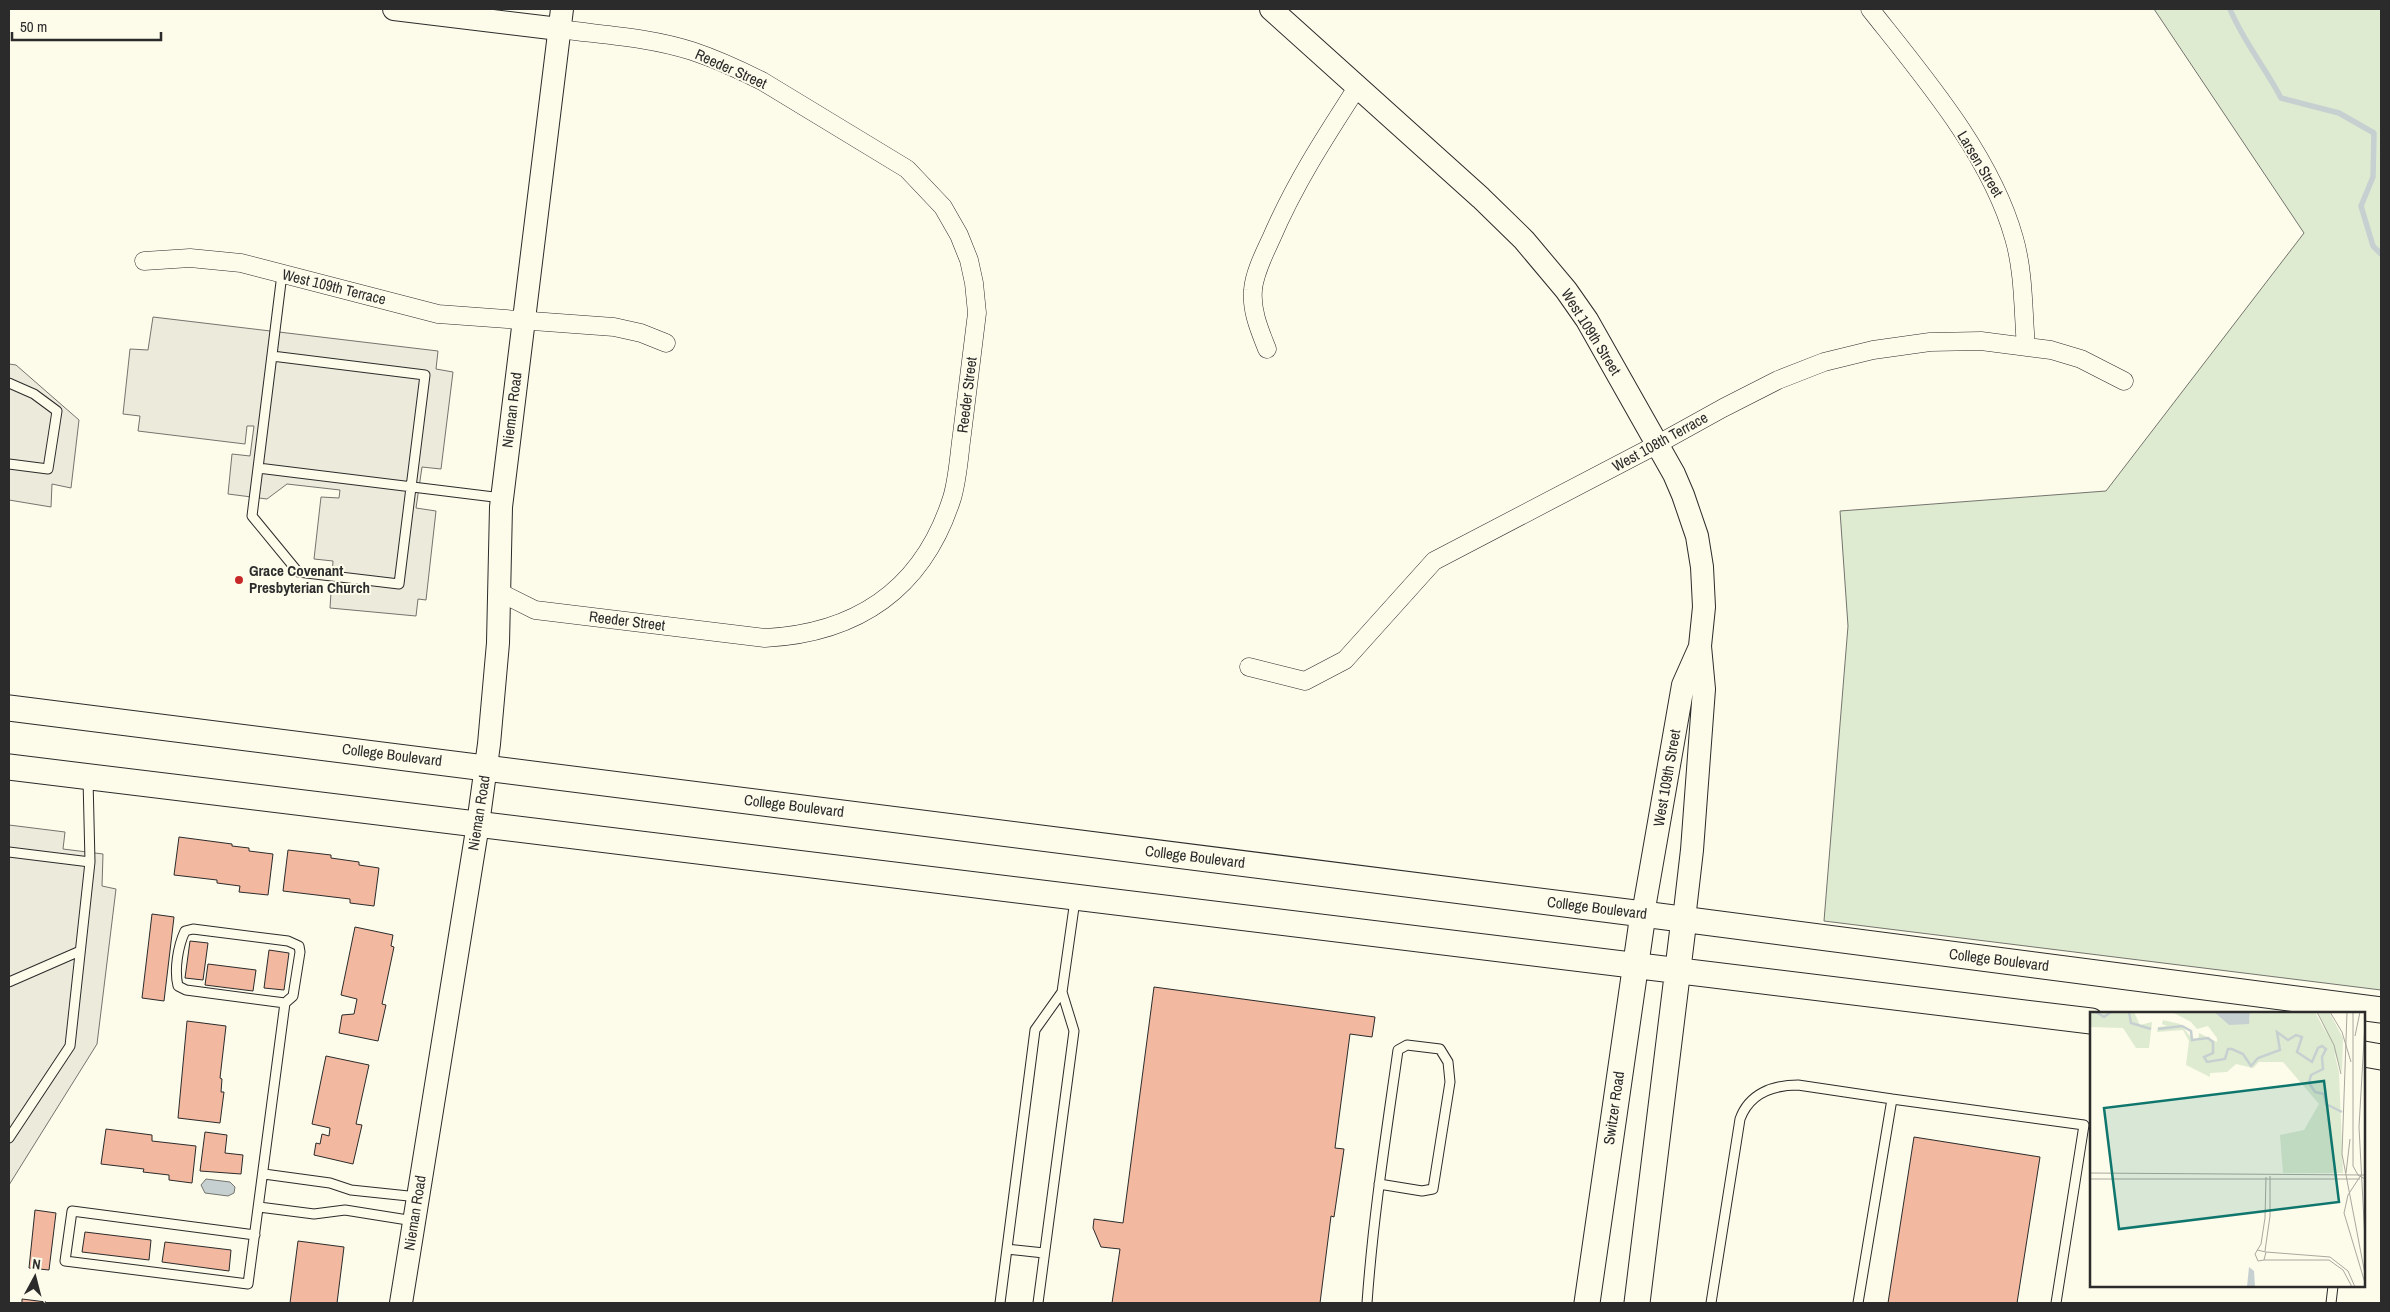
<svg xmlns="http://www.w3.org/2000/svg" width="2390" height="1312" viewBox="0 0 2390 1312" font-family="'Archivo Narrow',sans-serif">
  <rect width="100%" height="100%" fill="#fdfbea"/>
  <!-- green -->
  <path fill="#deebd1" stroke="#74746e" d="M2154,9H2381V990L1824,921L1848,626L1840,511L2106,491L2304,233Z"/>
  <!-- parking -->
  <path fill="#eceadb" stroke="#74746e" d="M153,317L438,351L436,369L453,372L441,469L422,467L416,508L436,511L426,600L418,599L416,616L330,608L333,561L314,559L321,497L339,498L340,490L287,484L267,499L228,494L232,454L250,456L254,426H247L245,444L138,431L140,416L123,414L130,349L148,350Z
    M9,364L16,365L79,420L71,488L52,484L51,507L9,500Z
    M9,825L65,832L63,849L103,854L102,886L116,889L97,1044L9,1185Z"/>
  <!-- water -->
  <path fill="#c7d0d0" stroke="#74746e" d="M206,1179L230,1182L235,1187L234,1193L228,1196L205,1193L201,1185Z"/>
  <g fill="none" stroke-linecap="round" stroke-linejoin="round">
    <!-- stream -->
    <path stroke="#c7d0d0" stroke-width="5.5" d="M2230,9C2243,41 2265,67 2281,98L2339,113L2374,133L2373,177L2361,206L2373,246L2381,254"/>
  </g>
  <!-- building -->
  <path fill="#f2b8a0" stroke="#2b2b2b" d="M179,837L232,844V846L249,848V851L273,854L268,895L239,892L240,886L217,883V880L174,875Z
    M288,850L331,855V858L359,862V865L379,868L374,906L350,903V899L283,891Z
    M152,914L174,917L164,1001L142,998Z
    M355,927L393,935L391,946L394,947L382,1004L386,1005L378,1041L339,1033L342,1015L354,1014L357,999L341,995Z
    M190,941L208,943L203,980L185,978Z
    M269,950L289,953L284,990L264,988Z
    M208,964L256,970L253,991L205,985Z
    M1154,987L1375,1017L1372,1037L1350,1034L1335,1148L1344,1149L1334,1217L1331,1216L1320,1303H1112L1120,1249L1101,1247L1093,1228L1094,1219L1123,1223Z
    M187,1021L226,1026L220,1078L222,1079L221,1092H224L220,1123L178,1118Z
    M326,1056L369,1065L356,1124L362,1125L353,1164L314,1155L316,1143L320,1144L322,1134L329,1136L330,1128L312,1124Z
    M106,1129L152,1135V1141L196,1146L192,1183L169,1180V1175L143,1172L144,1169L101,1164Z
    M205,1132L227,1135L225,1153L243,1155L241,1174L200,1171Z
    M1914,1137L2040,1157L2017,1303H1888Z
    M35,1210L56,1213L49,1270L29,1268Z
    M85,1232L151,1240L149,1260L82,1252Z
    M298,1241L344,1247L337,1303H290Z
    M165,1242L231,1250L229,1271L162,1262Z
    M22,1299L46,1302V1303H22Z"/>
  <g fill="none" stroke-linecap="round" stroke-linejoin="round">
    <!-- service casing -->
    <g stroke="#2b2b2b" stroke-width="11">
      <path id="service" d="M282,274L258,468L502,498
        M9,383L34,394L57,411L48,469L9,464
        M258,468L252,516L298,572L399,584L425,375L272,356
        M9,852L90,862
        M9,982L80,951
        M9,1138L70,1046L90,862L88,779
        M264,1174L330,1183L351,1190L418,1197
        M259,1207L314,1214L345,1210L414,1221
        M255,1235L72,1211L65,1261L248,1284L285,1003L293,996L300,952L299,946L288,941L193,929L185,931C178,946 174,970 178,986L186,990L285,1003
        M1007,1249L1044,1253
        M1000,1303L1035,1030L1062,992
        M1038,1303L1074,1031L1062,992L1075,900
        M1367,1303C1373,1218 1386,1135 1398,1050L1407,1045L1440,1049L1448,1062L1450,1082L1433,1189L1422,1191L1379,1184
        M1711,1303L1740,1119C1749,1094 1772,1085 1798,1085L1892,1099
        M1858,1303L1892,1099L2084,1125L2056,1303
        M2331,1303L2333,1286"/>
    </g>
    <!-- minor casing -->
    <g stroke="#2b2b2b" stroke-width="19">
      <path id="minor" d="M1870,9C1923,76 1991,155 2014,238C2024,272 2023,311 2026,347
        M144,261L190,258L241,263L438,314L614,327L641,333L666,343
        M1267,349C1260,331 1251,311 1253,290C1254,274 1264,254 1271,239C1295,183 1325,137 1358,86
        M499,592L535,610L765,638C858,633 923,589 952,498C958,478 959,455 962,434C967,394 972,353 977,313L974,283L969,260L959,235L943,207L907,169L762,81C740,70 716,59 692,51C649,37 603,35 559,29
        M1249,667L1305,681L1345,660L1434,561L1658,444L1723,408L1778,380L1824,362L1873,350L1930,342L1981,341L2051,350L2081,359L2124,381"/>
    </g>
    <!-- tertiary casing -->
    <g stroke="#2b2b2b" stroke-width="24">
      <path id="tertiary" d="M394,9L559,29
        M1271,9L1481,198L1524,240L1566,290L1587,320L1674,474L1683,495L1697,536L1702,567L1704,607L1700,646L1704,689L1692,850L1684,919
        M1643,914L1683,685L1699,649
        M401,1303L478,824L489,744L498,643L501,507L562,9"/>
    </g>
    <!-- secondary casing -->
    <g stroke="#2b2b2b" stroke-width="27">
      <path id="secondary" d="M9,708L1643,914L2381,1010
        M9,767L2091,1021
        M2364,1054L2381,1057
        M1587,1303L1643,914
        M1637,1303L1684,919"/>
    </g>
    <!-- service -->
    <use href="#service" stroke="#fdfbea" stroke-width="9"/>
    <!-- minor -->
    <use href="#minor" stroke="#fdfbea" stroke-width="18"/>
    <!-- tertiary -->
    <use href="#tertiary" stroke="#fdfbea" stroke-width="22"/>
    <!-- secondary -->
    <use href="#secondary" stroke="#fdfbea" stroke-width="25"/>
  </g>
  <!-- markers -->
  <circle fill="#c62828" stroke="#fdfbea" stroke-width="2" cx="239" cy="580" r="5"/>
  <g text-anchor="middle" stroke-width="4" stroke-linejoin="round" paint-order="stroke">
    <!-- street labels -->
    <g font-size="15" fill="#2b2b2b" stroke="#fdfbea">
      <text transform="translate(731 69) rotate(24)" y="5">Reeder Street</text>
      <text transform="translate(1980 164) rotate(59)" y="5">Larsen Street</text>
      <text transform="translate(334 287) rotate(14)" y="5">West 109th Terrace</text>
      <text transform="translate(1591 332) rotate(58)" y="5">West 109th Street</text>
      <text transform="translate(967 395) rotate(-83)" y="5">Reeder Street</text>
      <text transform="translate(512 410) rotate(-83)" y="5">Nieman Road</text>
      <text transform="translate(1660 442) rotate(-29)" y="5">West 108th Terrace</text>
      <text transform="translate(627 621) rotate(7)" y="5">Reeder Street</text>
      <text transform="translate(392 755) rotate(7)" y="5">College Boulevard</text>
      <text transform="translate(1667 778) rotate(-80)" y="5">West 109th Street</text>
      <text transform="translate(794 806) rotate(7)" y="5">College Boulevard</text>
      <text transform="translate(479 813) rotate(-81)" y="5">Nieman Road</text>
      <text transform="translate(1195 857) rotate(7)" y="5">College Boulevard</text>
      <text transform="translate(1597 908) rotate(7)" y="5">College Boulevard</text>
      <text transform="translate(1999 960) rotate(7)" y="5">College Boulevard</text>
      <text transform="translate(1614 1108) rotate(-82)" y="5">Switzer Road</text>
      <text transform="translate(415 1213) rotate(-81)" y="5">Nieman Road</text>
    </g>
    <!-- poi labels -->
    <g font-size="15" font-weight="bold" fill="#2b2b2b" stroke="#fdfbea" text-anchor="start">
      <text x="249" y="576">Grace Covenant<tspan x="249" dy="17">Presbyterian Church</tspan></text>
    </g>
  </g>
  <!-- overview -->
  <g transform="translate(2090 1012)">
    <rect width="275" height="275" fill="#fdfbea"/>
    <path d="M0,0H44L50,13L62,10L59,36H46L33,16L0,15ZM82,0H124L139,13L160,7V0H225L242,32L249,60L253,161H193L190,123L214,118L229,92L193,50H169L163,56L146,52L137,60L120,61V65L96,53L99,29L93,18L67,20L68,15L77,14L72,12L73,8L90,12L104,29H108L109,21L127,30V26L118,14L107,17L101,10ZM228,0H239L253,26L252,60Z" fill="#deebd1"/>
    <path d="M124,0H160L159,12L139,13ZM159,255L164,259L165,275H157Z" fill="#c7d0d0"/>
    <path fill="none" stroke="#c7d0d0" stroke-width="2.5" d="M6,0L14,5L21,0M39,0L41,11L61,17M68,17L92,14L101,19L102,28L118,26L123,30V41L114,45L117,50L135,47L138,37H142L153,42L161,54L168,46L190,38L187,20L198,28L206,23L212,25L207,40L222,50L228,36L232,34L236,37L232,45L233,57L221,63L219,71L225,80L234,82L236,92L252,100"/>
    <path fill="none" stroke="#a9a89e" stroke-width="1" d="M227,0L244,33L251,62M240,0L252,20L261,50M257,0L252,142L275,262M263,0V154L268,163L275,167M275,11L269,115L275,228M265,24L270,0M0,161L275,163M256,161L260,127M271,163L258,183L254,201L275,271M0,167H270M167,238L176,240L174,248L168,249L165,242L171,232L175,206L176,165M175,239L180,204V164M176,240L240,245L258,259L265,275M174,248H239L253,258L262,275"/>
    <path fill="#0f766e" fill-opacity="0.15" stroke="#0f766e" stroke-width="2.5" d="M234,69L249,190L29,217L14,96Z"/>
    <rect width="275" height="275" fill="none" stroke="#2b2b2b" stroke-width="2.5"/>
  </g>
  <!-- border -->
  <rect width="2390" height="1312" fill="none" stroke="#2b2b2b" stroke-width="20"/>
  <!-- north arrow -->
  <g transform="translate(35 1277) rotate(7)" stroke="#fdfbea" stroke-width="4" paint-order="stroke">
  <path d="M0-4L9 19L0 12L-9 19Z" fill="#2b2b2b"/>
  <text y="-8" font-size="14" font-weight="bold" text-anchor="middle" fill="#2b2b2b">N</text>
  </g>
  <!-- scale -->
  <path d="M12 32v8h149v-8" fill="none" stroke="#2b2b2b" stroke-width="2.5"/>
  <text x="20" y="32" font-size="15" fill="#2b2b2b" stroke="#fdfbea" stroke-width="4" paint-order="stroke">50 m</text>
</svg>
